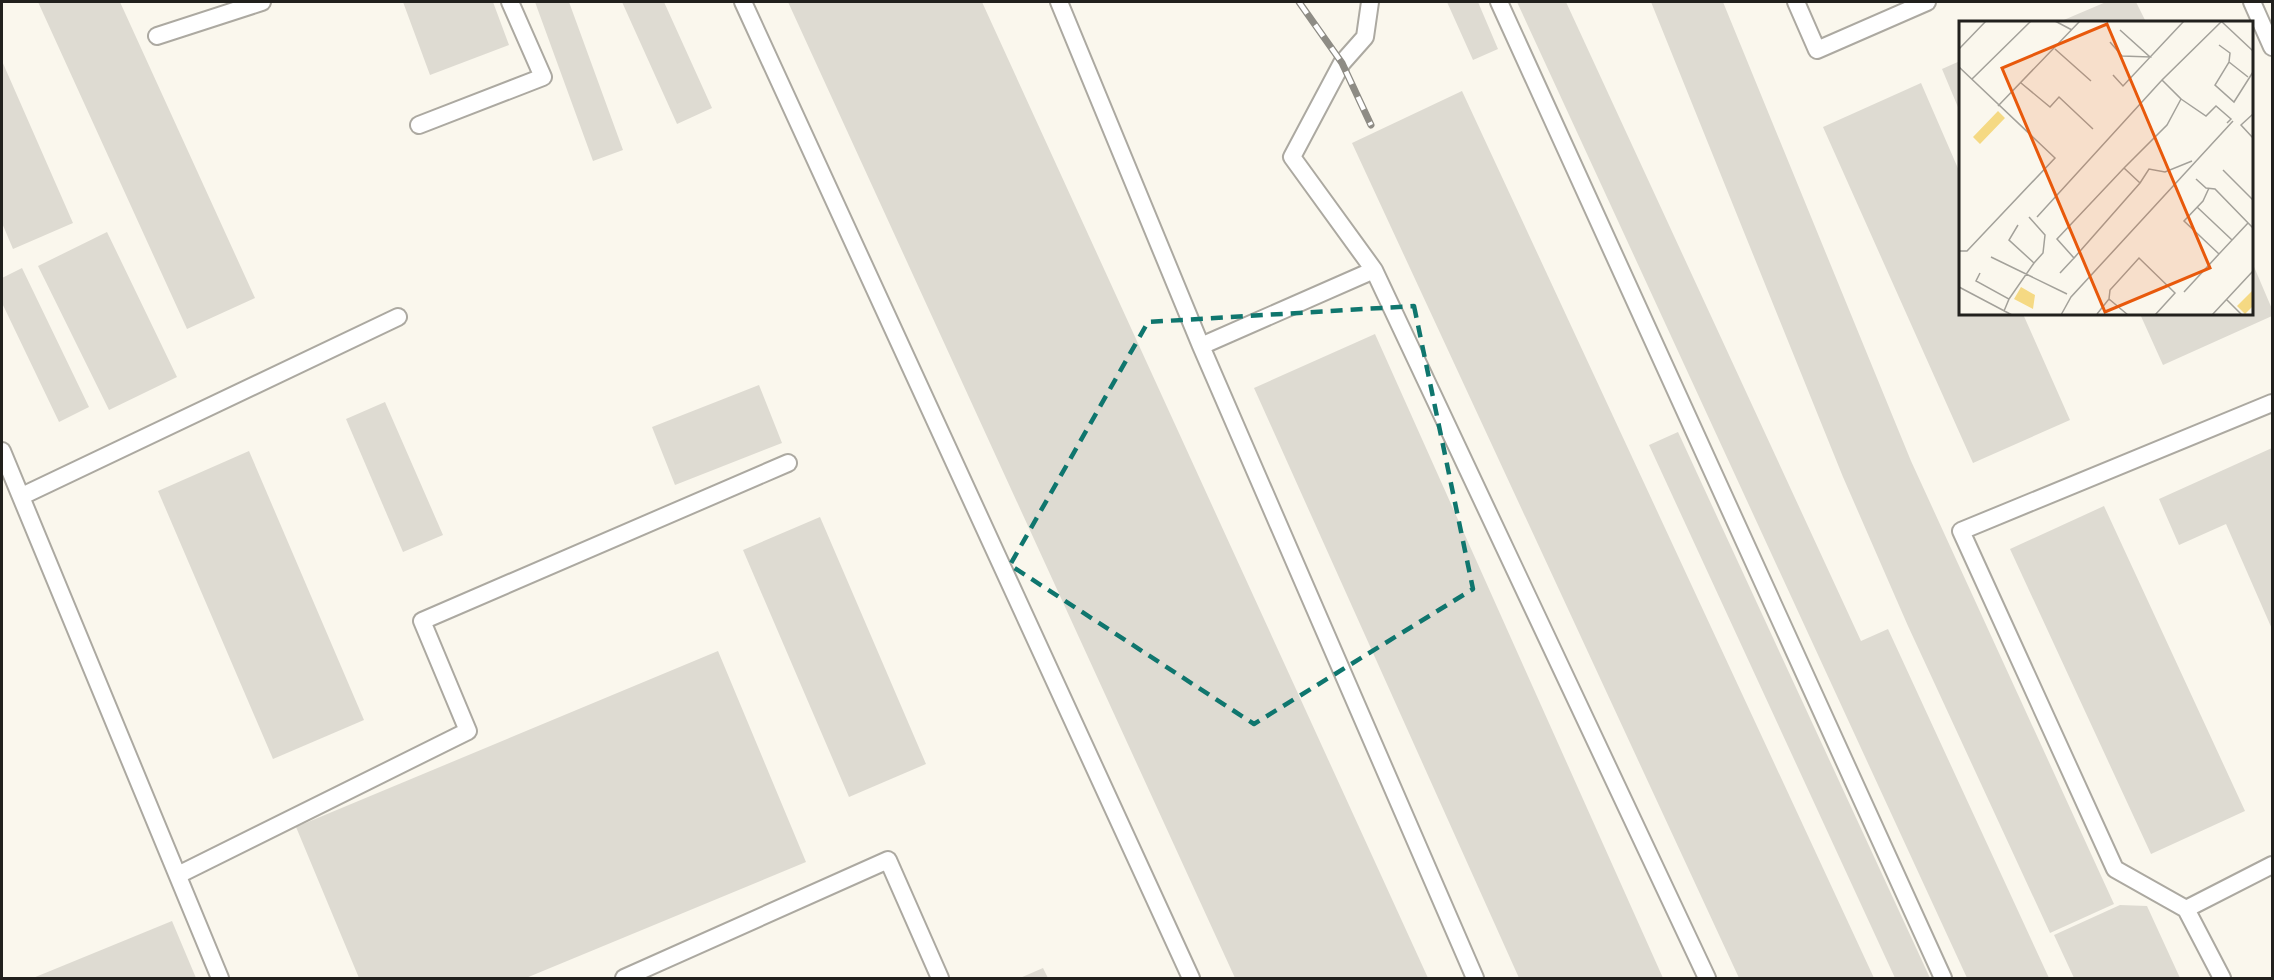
<svg xmlns="http://www.w3.org/2000/svg" width="2274" height="980" viewBox="0 0 2274 980" font-family="'PT Sans',sans-serif">
  <rect width="100%" height="100%" fill="#faf7ed"/>
  <!-- building -->
  <path fill="#dedbd2" d="M38,2H120L255,298L187,329Z
    M403,2H493L509,45L430,75Z
    M535,2H569L623,150L593,161Z
    M622,2H664L712,108L677,124Z
    M788,2H982L1428,978H1235Z
    M1447,2H1478L1498,49L1473,60Z
    M1517,2H1566L1861,641L1888,629L2049,978H1967Z
    M1651,2H1723L1911,461L2114,904L2050,933L1908,626L1843,477Z
    M2106,2H2136L2146,22H2059Z
    M2,61L73,223L13,249L2,223Z
    M1960,61V112L1942,69Z
    M1921,83L1960,173V314H2023L2070,420L1973,463L1823,127Z
    M1462,91L1874,978H1739L1352,143Z
    M107,232L177,377L109,410L38,266Z
    M2252,262L2272,309V316L2163,365L2140,314H2252Z
    M22,268L89,407L59,422L2,303V278Z
    M1375,334L1663,978H1519L1254,388Z
    M759,385L782,443L675,485L652,427Z
    M385,402L443,535L403,552L346,419Z
    M1678,432L1930,978H1895L1649,445Z
    M2272,448V629L2226,524L2179,545L2159,499Z
    M249,451L364,720L273,759L158,491Z
    M2104,506L2245,811L2151,854L2010,549Z
    M820,517L926,764L849,797L743,550Z
    M718,651L806,862L526,978H359L296,827Z
    M2120,905L2147,906L2180,978H2074L2054,935Z
    M172,921L196,978H33Z
    M1043,968L1048,978H1020Z"/>
  <g fill="none" stroke-linecap="round" stroke-linejoin="round">
    <!-- service casing -->
    <g stroke="#aca9a1" stroke-width="20">
      <path id="service" d="M743,2L1191,978
        M1059,2L1201,346L1475,978
        M1370,2L1365,37L1342,63L1292,157L1374,270
        M1499,2L1943,978
        M1796,2L1817,50L1927,2
        M2252,2L2272,47
        M157,36L262,2
        M419,125L543,77L510,2
        M1201,346L1374,270L1707,978
        M2,451L220,978
        M22,496L398,317
        M178,875L468,731L422,621L788,463
        M2186,909L2272,865
        M624,978L888,860L940,978
        M2222,978L2186,909L2115,869L1961,531L2272,403"/>
    </g>
    <!-- service -->
    <use href="#service" stroke="#fff" stroke-width="16"/>
    <!-- rail casing -->
    <g stroke="#8e8c85" stroke-width="7">
      <path id="rail" d="M1299,2L1342,63L1371,125"/>
    </g>
    <!-- rail -->
    <use href="#rail" stroke="#fff" stroke-width="4.5" stroke-dasharray="14" stroke-linecap="butt"/>
  </g>
  <!-- marked area -->
  <path fill="none" stroke="#0f766e" stroke-width="4.5" stroke-dasharray="12 8" stroke-linejoin="round" d="M1414,306L1473,589L1254,724L1010,565L1148,322Z"/>
  <!-- overview -->
  <g transform="translate(1959 21)">
    <rect width="294" height="294" fill="#faf7ed"/>
    <path d="M39,90L46,97L21,123L14,116ZM62,266L76,274L74,288L55,278ZM294,269V285L286,293L278,285Z" fill="#f5d983"/>
    <path fill="none" stroke="#a3a19a" stroke-width="1.5" d="M96,0L113,9M262,0L294,30M151,21L163,35L191,36L161,9M260,24L271,32L270,41M0,28L27,0M96,28L132,60M0,46L96,137L8,230H0M154,54L164,65L225,0M289,56L270,41L256,64L275,81L294,51M13,58L72,0M62,62L91,86L100,76L134,108M222,78L247,95L257,85L272,98L268,102M39,85L121,0M294,93L282,104L294,117M165,147L181,162L115,237L98,218L165,147L208,104L222,78L203,59L263,0M264,149L294,179M237,158L247,167L256,168L294,207M181,162L190,148L206,151L233,140M250,167L244,180L225,200L260,233L289,202M238,186L273,219M70,196L86,214L84,232L75,242M78,196L203,59M32,236L108,273M21,252L17,260L50,278L45,290M101,252L115,237M0,266L53,294M225,271L260,233M50,278L75,242L50,219L59,204M150,278L169,294M268,279L283,294M138,293L150,278L151,269L180,237L216,272L196,294M102,294L112,276L274,100M253,294L294,250"/>
    <path fill="#e8590c" fill-opacity="0.15" stroke="#e8590c" stroke-width="3" d="M148,3L251,247L146,291L43,47Z"/>
    <rect width="294" height="294" fill="none" stroke="#21201d" stroke-width="3"/>
  </g>
  <!-- border -->
  <rect width="2274" height="980" fill="none" stroke="#21201d" stroke-width="6"/>
</svg>
